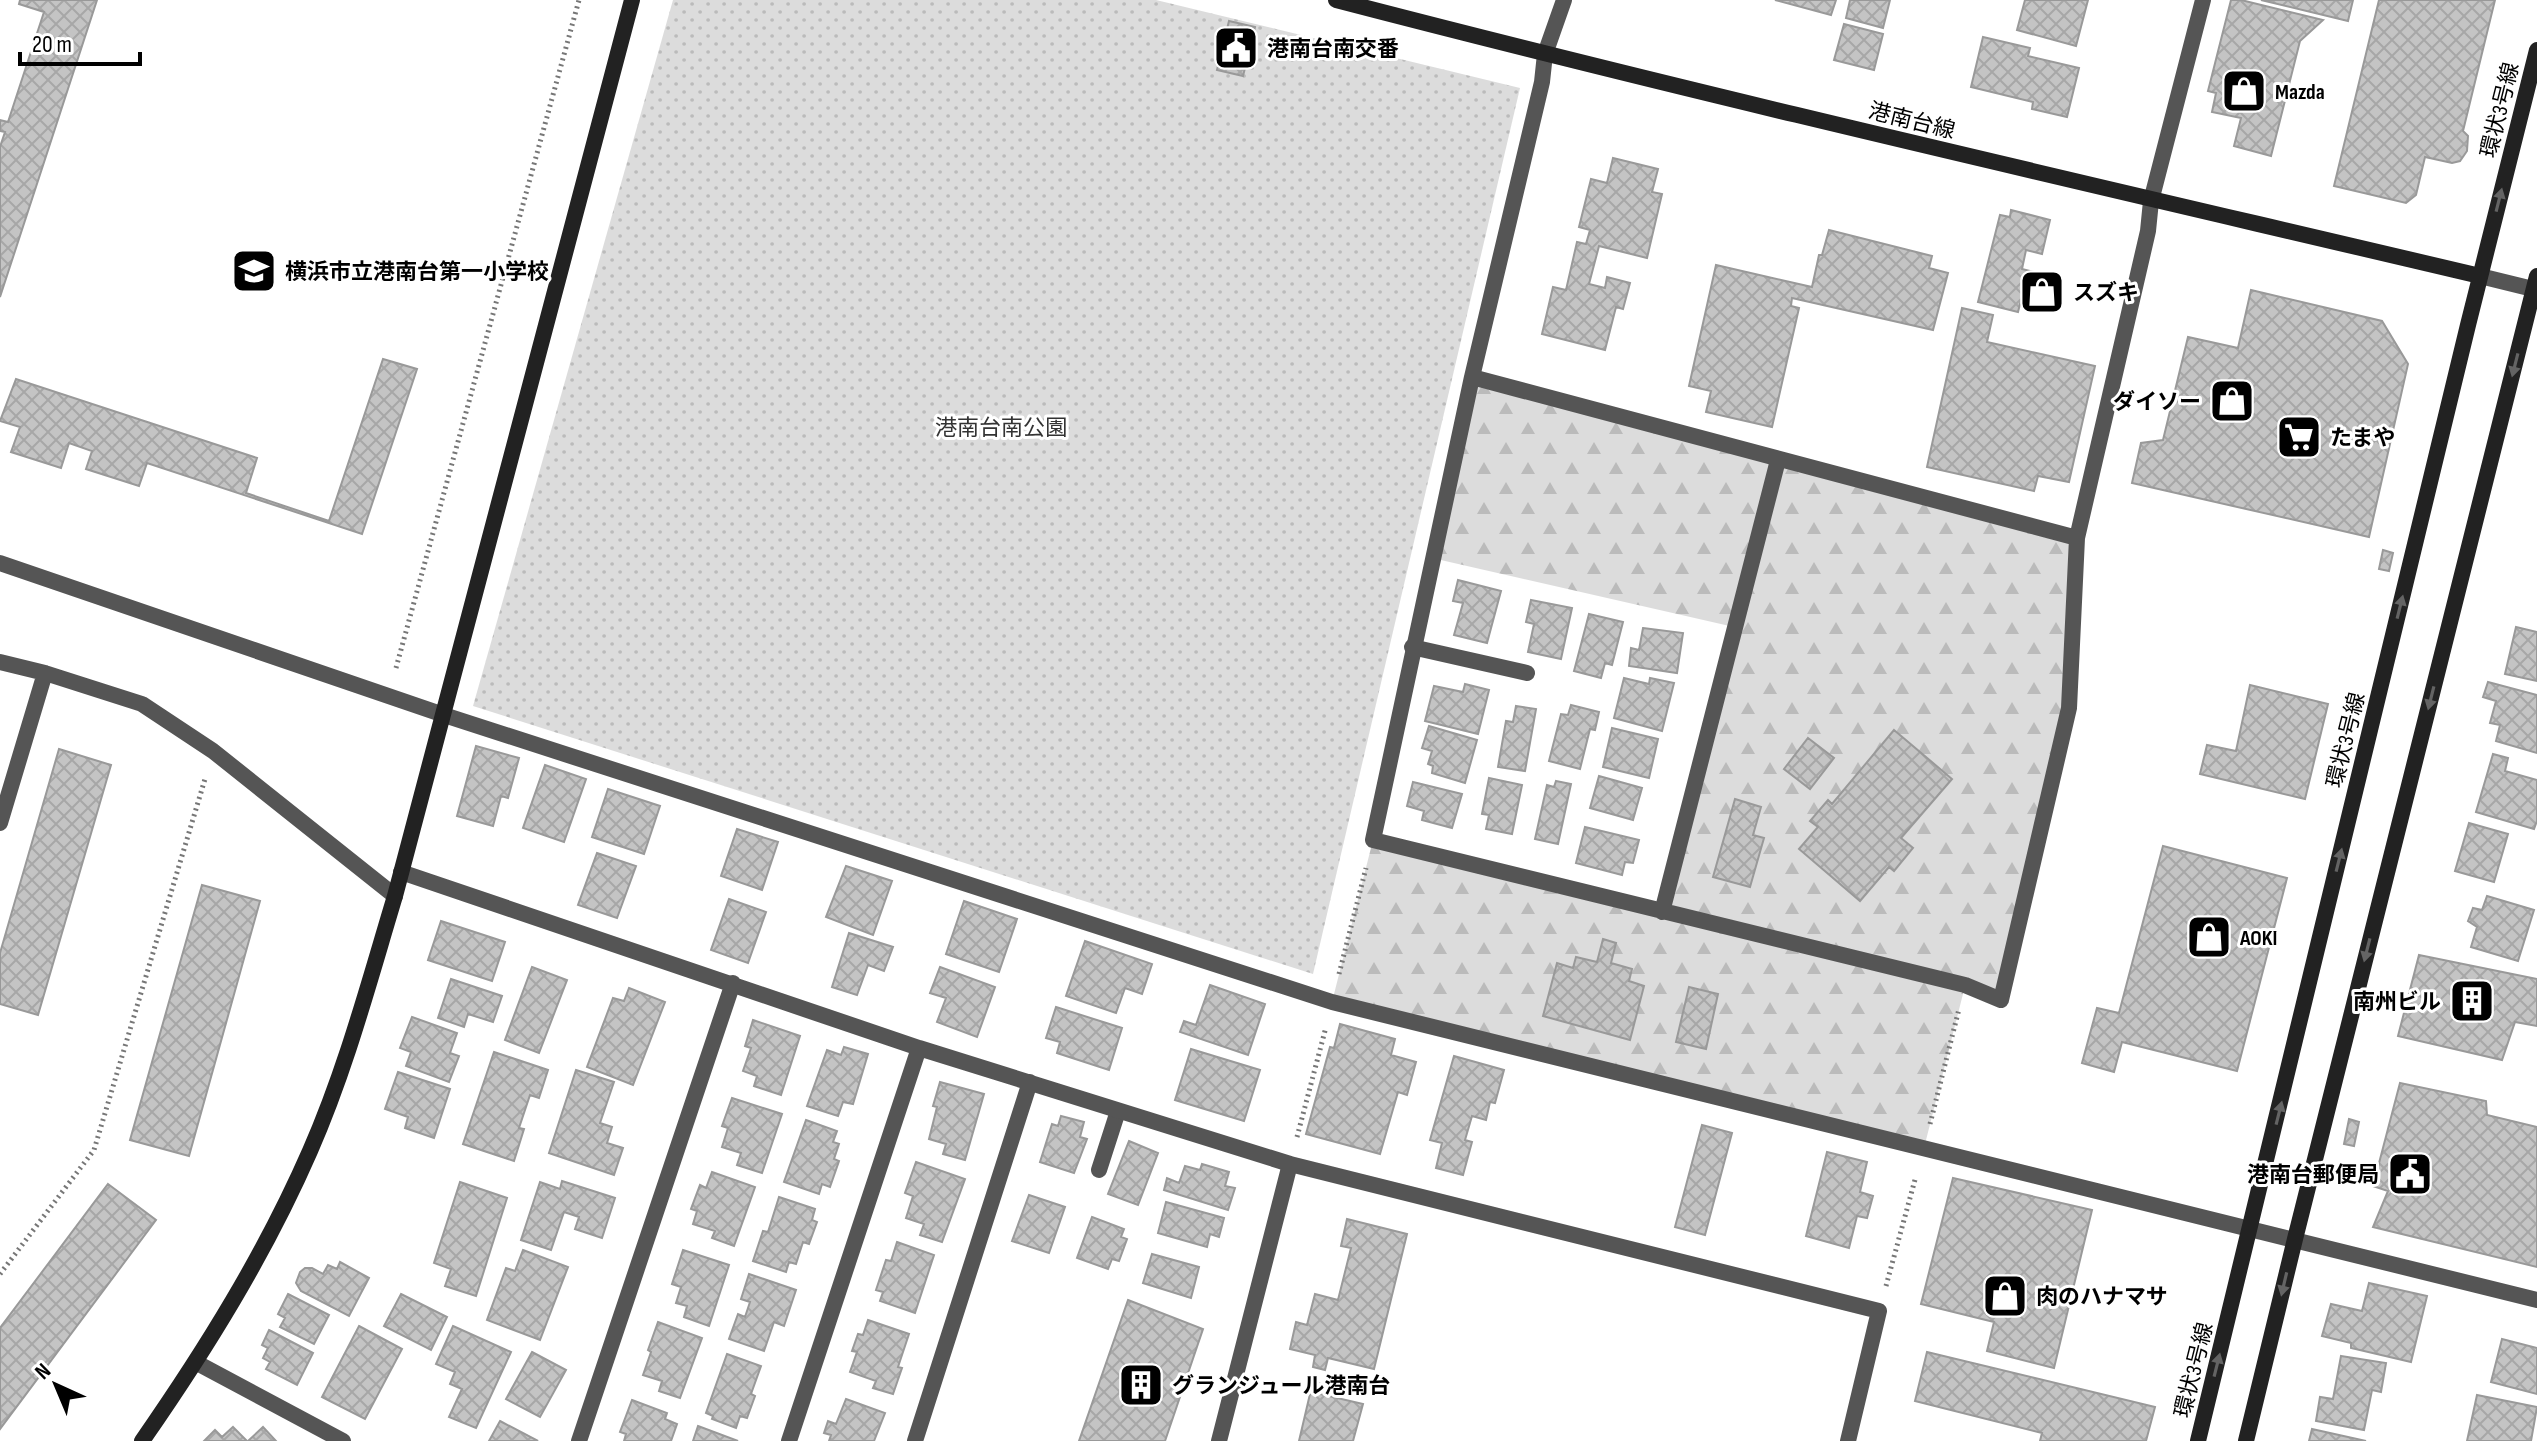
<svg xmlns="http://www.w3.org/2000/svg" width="2537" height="1441" viewBox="0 0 2537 1441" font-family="'Sofia Sans Condensed','Noto Sans JP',sans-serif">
  <defs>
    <pattern id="forest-firs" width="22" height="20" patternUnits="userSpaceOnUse" patternTransform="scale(2)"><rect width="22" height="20" fill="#dcdcdc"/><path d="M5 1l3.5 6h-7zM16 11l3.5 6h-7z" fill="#bbb"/></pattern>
    <pattern id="park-dots" width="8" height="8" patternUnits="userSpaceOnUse" patternTransform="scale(2)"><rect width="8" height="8" fill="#dcdcdc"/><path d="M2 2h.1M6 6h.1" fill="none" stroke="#bbb" stroke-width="1.8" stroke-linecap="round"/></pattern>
    <pattern id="building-cross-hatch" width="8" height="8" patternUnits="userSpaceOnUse" patternTransform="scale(2)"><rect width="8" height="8" fill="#c4c4c4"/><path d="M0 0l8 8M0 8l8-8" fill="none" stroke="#a7a7a7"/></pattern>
  </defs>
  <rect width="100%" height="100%" fill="#fff"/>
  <!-- forest -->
  <path fill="url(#forest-firs)" d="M1472,377L2077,538L2069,708L2001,1000L1965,986L1924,1148L1332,1002L1373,840L1662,910L1734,627L1432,558Z"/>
  <!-- park -->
  <path fill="url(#park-dots)" d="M673,0H1156L1520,88L1313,974L473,706Z"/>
  <!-- building -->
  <path fill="url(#building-cross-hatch)" stroke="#999" stroke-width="2" d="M20,0H97L0,297V147L5,132L0,131V120L8,122L44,12L19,4Z
    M1775,0H1836L1831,15Z
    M1850,0H1890L1883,28L1846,18Z
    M2025,0H2088L2076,46L2017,30Z
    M2231,0H2241L2323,20L2300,41L2271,156L2234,146L2241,118L2212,112L2216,93L2208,91Z
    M2261,0H2353L2348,21Z
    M2379,0H2495L2463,131L2468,136L2467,151L2460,161L2452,163L2425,157L2416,195L2406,203L2334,186Z
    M1229,21L1255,27L1243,76L1217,70Z
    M1844,24L1883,34L1874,70L1834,60Z
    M1983,37L2030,48L2028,56L2079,68L2067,117L2032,109L2033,102L1971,87Z
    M1613,158L1658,169L1652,192L1662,194L1647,258L1599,246L1589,284L1605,288L1607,277L1630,283L1623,309L1616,307L1605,350L1542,334L1553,287L1566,290L1577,242L1586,244L1590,230L1579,227L1591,179L1607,183Z
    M2011,210L2050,220L2042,254L2026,250L2022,269L2034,272L2028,301L2021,300L2018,312L1978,302L2000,215L2010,217Z
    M1829,230L1932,256L1929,268L1948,273L1933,330L1792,298L1791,306L1799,308L1772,427L1706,412L1711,391L1689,386L1716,265L1812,287L1819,255H1822Z
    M2251,290L2382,321L2408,364L2369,537L2132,483L2141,443L2163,440L2188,337L2238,348Z
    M1962,308L1993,315L1987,342L2095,366L2069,482L2038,476L2034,491L1927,467Z
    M383,359L417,369L362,534L147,463L139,486L86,469L92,451L69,443L61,468L11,452L20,427L0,421L16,379L257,458L246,493L329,521Z
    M2383,550L2393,553L2389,571L2379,569Z
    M1458,580L1501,591L1487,643L1454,635L1463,603L1453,601Z
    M1531,600L1572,608L1561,659L1528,652L1534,624L1526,622Z
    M1589,614L1623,622L1612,665L1605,663L1601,678L1574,671Z
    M2516,627L2537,632V681L2505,674Z
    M1643,628L1683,633L1677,673L1629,666L1631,648L1639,650Z
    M1624,678L1649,684L1650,678L1674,683L1662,731L1614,718Z
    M2488,682L2537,695V753L2496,741L2500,725L2490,723L2496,701L2483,697Z
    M1465,684L1489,690L1478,734L1425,721L1434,686L1463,692Z
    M2250,685L2328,704L2305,799L2200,774L2207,745L2236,751Z
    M1571,705L1599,712L1595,730L1590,729L1580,769L1549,761L1561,714L1568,715Z
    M1516,706L1536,709L1525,771L1498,767L1506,721L1513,722Z
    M1429,726L1477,740L1465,783L1432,773L1433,766L1428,764L1432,751L1422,748Z
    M1612,728L1658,739L1649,778L1603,767Z
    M1894,730L1952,779L1901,838L1913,848L1894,871L1889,867L1860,901L1799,849L1818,827L1810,821L1828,800L1832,804Z
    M1808,738L1834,758L1810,789L1784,769Z
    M476,746L519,758L508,798L501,796L493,826L457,816Z
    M59,749L111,765L38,1015L0,1004V953Z
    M2493,754L2508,758L2505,771L2537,780V821L2534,829L2476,812Z
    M545,765L586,779L564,842L523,828Z
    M1599,776L1642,788L1633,820L1590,808Z
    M1489,778L1522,785L1512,834L1486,829L1489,815L1482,814Z
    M1556,781L1571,784L1558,844L1535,839L1547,785L1554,787Z
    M1413,782L1462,794L1452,828L1422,820L1424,811L1407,806Z
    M608,789L660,806L644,854L592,837Z
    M1735,799L1761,807L1753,835L1764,838L1750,887L1713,877Z
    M2469,823L2508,834L2494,882L2455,871Z
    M1585,827L1639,840L1633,863L1625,862L1622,875L1576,863Z
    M737,829L778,842L762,890L721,876Z
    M2163,846L2287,878L2237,1071L2122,1042L2114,1072L2082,1063L2097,1008L2119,1013Z
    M597,853L636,866L617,918L578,905Z
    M846,866L892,881L873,935L826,917Z
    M202,885L260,901L189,1156L130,1140Z
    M2487,896L2534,910L2518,961L2471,947L2477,927L2468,921L2473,908L2482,910Z
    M729,899L766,912L748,963L711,950Z
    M964,901L1017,919L999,972L946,954Z
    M441,921L505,942L492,981L428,960Z
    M849,933L893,947L884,971L868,965L857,995L832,987Z
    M1603,939L1616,943L1611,963L1632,969L1629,981L1644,986L1630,1040L1543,1016L1557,963L1573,968L1576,957L1597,962Z
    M1085,941L1152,964L1142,994L1125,988L1116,1013L1066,996Z
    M2419,955L2537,979V1026L2515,1022L2502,1060L2398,1036Z
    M532,967L567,980L539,1053L505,1040Z
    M940,967L995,987L977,1037L937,1022L946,998L930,993Z
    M451,979L502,996L493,1022L468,1014L464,1027L438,1018Z
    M1210,985L1265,1004L1248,1055L1180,1032L1184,1021L1196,1025Z
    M1689,987L1718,994L1706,1049L1676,1042Z
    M629,988L665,1002L633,1085L587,1067L613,998L624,1001Z
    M1056,1007L1122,1028L1109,1070L1057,1053L1060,1042L1046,1038Z
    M412,1017L457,1033L450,1053L459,1056L449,1082L406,1066L411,1052L400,1048Z
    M753,1020L800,1036L781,1095L754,1086L757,1076L743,1071L751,1048L745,1046Z
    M1340,1024L1395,1039L1391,1055L1416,1062L1407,1095L1398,1092L1380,1154L1306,1134L1330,1047L1334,1048Z
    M844,1047L868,1054L853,1104L843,1102L838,1116L807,1106L827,1050L841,1055Z
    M1191,1049L1260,1070L1244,1121L1175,1100Z
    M494,1052L548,1070L539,1098L530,1095L519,1128L524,1129L514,1161L463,1144Z
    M1454,1056L1504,1070L1495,1103L1490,1102L1486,1120L1472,1116L1465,1140L1472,1142L1463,1175L1436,1168L1442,1143L1430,1140Z
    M576,1070L614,1082L600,1123L612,1127L607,1143L623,1148L614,1175L549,1153Z
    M398,1072L450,1089L434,1138L405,1128L408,1117L385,1109Z
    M940,1082L984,1094L965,1160L943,1154L946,1144L929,1139L937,1107L933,1106Z
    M2400,1083L2486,1101L2487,1115L2537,1127V1267L2373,1227L2388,1191L2373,1186Z
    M732,1098L782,1114L762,1173L737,1165L741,1153L722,1147L728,1128L722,1126Z
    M1061,1116L1084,1122L1080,1137L1087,1139L1074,1173L1040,1162L1052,1124L1058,1126Z
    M2349,1119L2359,1122L2354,1146L2344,1144Z
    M806,1120L837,1131L833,1142L839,1144L834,1159L839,1161L830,1187L822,1184L819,1194L784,1182Z
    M1702,1125L1732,1133L1705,1235L1675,1227Z
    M1129,1141L1158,1153L1138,1205L1108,1194Z
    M1827,1152L1867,1162L1860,1192L1873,1196L1867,1218L1857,1216L1849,1248L1806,1236Z
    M916,1162L965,1179L942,1242L920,1235L924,1224L906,1218L913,1196L905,1193Z
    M1202,1164L1229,1172L1225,1186L1235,1188L1228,1210L1164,1190L1167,1178L1179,1183L1185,1166L1200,1170Z
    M712,1172L755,1187L734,1246L712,1238L715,1231L693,1224L697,1211L691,1209L700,1185L706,1188Z
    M1953,1178L2092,1210L2054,1368L1987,1351L1994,1322L1921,1304Z
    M562,1181L615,1198L602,1238L575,1229L579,1217L564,1212L551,1250L521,1240L540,1182L560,1189Z
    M460,1182L507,1198L476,1296L445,1286L451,1269L434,1263Z
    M108,1184L156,1220L0,1429V1328Z
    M1029,1195L1065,1207L1049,1253L1012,1241Z
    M779,1197L815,1209L812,1220L817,1222L809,1244L803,1242L796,1264L789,1262L786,1272L753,1261L763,1231L768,1232Z
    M1166,1202L1224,1218L1219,1237L1210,1234L1207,1247L1158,1233Z
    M1092,1217L1124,1229L1121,1237L1127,1239L1119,1261L1112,1259L1108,1269L1077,1258Z
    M1347,1219L1407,1234L1374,1369L1328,1358L1325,1370L1313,1367L1315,1355L1290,1349L1296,1322L1307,1325L1315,1294L1338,1300L1351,1248L1341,1246Z
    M897,1242L934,1255L915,1313L880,1301L883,1292L876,1290L886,1260L891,1261Z
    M523,1250L568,1267L540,1340L487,1320L506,1268L515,1271Z
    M683,1250L729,1265L709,1326L684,1317L687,1306L676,1303L681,1287L672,1284Z
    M1152,1254L1199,1267L1191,1298L1143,1283Z
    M340,1262L369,1278L349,1316L301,1291L296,1283L300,1272L305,1268H312L323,1274L328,1265L337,1269Z
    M749,1274L796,1290L784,1326L774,1322L764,1351L729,1339L738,1314L745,1317L750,1302L741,1299Z
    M2369,1283L2427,1296L2411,1362L2351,1348V1343L2322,1336L2331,1304L2362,1311Z
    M288,1294L329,1315L314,1344L280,1327L285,1318L278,1314Z
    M401,1294L447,1317L431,1350L384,1326Z
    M1128,1300L1203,1329L1165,1441H1079Z
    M868,1320L909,1334L898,1367L902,1368L893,1394L873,1388L876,1381L850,1372L857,1352L852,1351L858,1334L863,1335Z
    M658,1322L702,1338L680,1398L659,1391L662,1381L643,1375L651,1352L648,1350Z
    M359,1326L402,1349L365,1419L322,1397Z
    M453,1326L511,1352L476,1428L449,1417L462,1389L450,1384L455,1372L436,1364Z
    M269,1330L313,1353L297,1385L266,1369L270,1362L263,1358L268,1348L262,1345Z
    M2502,1339L2537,1348V1394L2491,1382Z
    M532,1352L566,1370L540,1417L506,1399Z
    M1927,1352L2155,1407L2146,1441H2040L2042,1433L1915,1401Z
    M727,1354L761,1366L751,1394L755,1396L747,1418L740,1416L736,1428L712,1419L713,1416L706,1413Z
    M2341,1356L2386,1363L2381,1392L2372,1390L2364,1430L2316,1421L2320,1397L2333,1399Z
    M1313,1381L1322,1384L1320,1394L1363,1404L1353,1441H1299Z
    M2477,1395L2537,1407L2531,1441H2467Z
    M846,1399L885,1413L874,1441H829L831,1435L824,1433L828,1421L836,1424Z
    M632,1400L667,1413L665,1419L677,1424L671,1441H624L626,1434L620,1432Z
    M500,1421L538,1441H489Z
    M698,1426L738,1441H693Z
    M233,1427L247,1441H204L215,1430L222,1437Z
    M263,1427L276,1441H248Z
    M2312,1429L2366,1441H2309Z"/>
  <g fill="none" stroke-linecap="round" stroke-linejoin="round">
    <!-- path -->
    <path stroke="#777" stroke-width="5" stroke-dasharray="2 4" stroke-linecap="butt" d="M396,668L579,0
      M1339,974L1366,868
      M1930,1124L1959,1009
      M1297,1137L1326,1027
      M0,1274L94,1150L205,779
      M1886,1286L1916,1176"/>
    <!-- lane -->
    <path stroke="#555" stroke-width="16" d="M1412,647L1527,673
      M0,662L45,673L142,704L213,751L395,896
      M0,823L45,673
      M1099,1170L1118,1111"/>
    <!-- street -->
    <path stroke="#555" stroke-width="16" d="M1564,0L1545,54L1542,82L1472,377L1373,840L1965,985L2001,1000L2069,708L2077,538L2148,231L2151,201L2203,0
      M2480,276L2537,290
      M1472,377L2077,538
      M0,563L444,715L1332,1002L2537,1300
      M401,872L919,1048L1290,1164L1219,1441
      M1662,912L1778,460
      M1290,1164L1879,1311L1848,1441
      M197,1363L343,1441
      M579,1441L733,983
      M789,1441L919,1048
      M915,1441L1030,1082"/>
    <!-- secondary -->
    <path stroke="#222" stroke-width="16" d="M1336,0C1716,99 2098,186 2480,276
      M142,1441C206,1349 265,1254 310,1151C346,1069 369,982 395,896L632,0
      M2198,1441L2468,325L2537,50
      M2246,1441L2295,1239L2537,276"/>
  </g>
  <!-- one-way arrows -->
  <defs><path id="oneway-solid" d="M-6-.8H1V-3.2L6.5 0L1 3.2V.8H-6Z" transform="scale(2)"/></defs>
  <g fill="#646464">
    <use href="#oneway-solid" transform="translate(2499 200) rotate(-76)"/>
    <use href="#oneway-solid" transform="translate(2515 365) rotate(104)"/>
    <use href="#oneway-solid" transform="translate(2400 607) rotate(-76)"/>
    <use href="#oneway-solid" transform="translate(2431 698) rotate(104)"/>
    <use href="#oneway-solid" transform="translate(2339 860) rotate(-76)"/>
    <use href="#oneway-solid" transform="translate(2367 950) rotate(104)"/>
    <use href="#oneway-solid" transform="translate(2279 1113) rotate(-76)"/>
    <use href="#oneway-solid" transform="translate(2284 1284) rotate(103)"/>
    <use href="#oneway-solid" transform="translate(2217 1365) rotate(-76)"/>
  </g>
  <!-- icons -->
  <defs>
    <g id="civic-square" transform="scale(2.3)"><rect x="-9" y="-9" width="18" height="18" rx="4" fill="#000" stroke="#fff"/><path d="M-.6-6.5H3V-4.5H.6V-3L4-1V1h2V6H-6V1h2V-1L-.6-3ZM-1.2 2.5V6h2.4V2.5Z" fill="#fff"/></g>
    <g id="shop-square" transform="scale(2.3)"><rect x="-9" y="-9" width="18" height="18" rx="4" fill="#000" stroke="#fff"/><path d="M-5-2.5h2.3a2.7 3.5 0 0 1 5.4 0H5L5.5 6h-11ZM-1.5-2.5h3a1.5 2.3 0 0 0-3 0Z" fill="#fff"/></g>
    <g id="school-square" transform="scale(2.3)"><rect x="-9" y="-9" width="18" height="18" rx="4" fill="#000" stroke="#fff"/><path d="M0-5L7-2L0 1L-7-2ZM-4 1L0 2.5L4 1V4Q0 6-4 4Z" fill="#fff"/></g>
    <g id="supermarket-square" transform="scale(2.3)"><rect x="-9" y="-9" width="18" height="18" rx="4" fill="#000" stroke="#fff"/><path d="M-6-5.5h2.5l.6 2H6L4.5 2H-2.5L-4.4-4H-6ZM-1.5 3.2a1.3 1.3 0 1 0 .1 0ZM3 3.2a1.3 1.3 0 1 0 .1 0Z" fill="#fff"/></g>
    <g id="building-square" transform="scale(2.3)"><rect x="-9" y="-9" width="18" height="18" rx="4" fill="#000" stroke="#fff"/><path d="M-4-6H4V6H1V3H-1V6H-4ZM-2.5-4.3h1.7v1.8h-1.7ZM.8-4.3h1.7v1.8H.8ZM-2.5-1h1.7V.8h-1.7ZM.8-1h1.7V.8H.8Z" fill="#fff"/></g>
  </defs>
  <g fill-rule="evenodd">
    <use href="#civic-square" x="1236" y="48"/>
    <use href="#shop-square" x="2244" y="91"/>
    <use href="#school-square" x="254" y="271"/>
    <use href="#shop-square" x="2042" y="292"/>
    <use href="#shop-square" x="2232" y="401"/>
    <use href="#supermarket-square" x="2299" y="437"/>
    <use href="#shop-square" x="2209" y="937"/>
    <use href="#building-square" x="2472" y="1001"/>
    <use href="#civic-square" x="2410" y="1174"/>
    <use href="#shop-square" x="2005" y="1296"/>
    <use href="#building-square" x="1141" y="1385"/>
  </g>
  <g text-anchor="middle" stroke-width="6" stroke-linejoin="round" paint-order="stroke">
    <!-- poi labels -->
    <g font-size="22" font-weight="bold" fill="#000" stroke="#fff" text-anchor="start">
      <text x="1267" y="56">港南台南交番</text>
      <text x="2275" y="99">Mazda</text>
      <text x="285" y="279">横浜市立港南台第一小学校</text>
      <text x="2073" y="300">スズキ</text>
      <text x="2201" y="409" text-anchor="end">ダイソー</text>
      <text x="2330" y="445">たまや</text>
      <text x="2240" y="945">AOKI</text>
      <text x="2441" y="1009" text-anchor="end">南州ビル</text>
      <text x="2379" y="1182" text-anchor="end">港南台郵便局</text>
      <text x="2036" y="1304">肉のハナマサ</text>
      <text x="1172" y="1393">グランジュール港南台</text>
    </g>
    <!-- street labels -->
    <g font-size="22" fill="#000" stroke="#fff">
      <text transform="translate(2499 110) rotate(-76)" y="8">環状3号線</text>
      <text transform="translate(1912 120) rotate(14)" y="8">港南台線</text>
      <text transform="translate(2345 740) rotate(-76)" y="8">環状3号線</text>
      <text transform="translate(2193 1370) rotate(-76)" y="8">環状3号線</text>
    </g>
    <!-- park labels -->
    <g font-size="22" fill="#333" stroke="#fff">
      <text x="1001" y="435">港南台南公園</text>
    </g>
  </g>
  <!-- north arrow -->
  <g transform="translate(56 1385) rotate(316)" stroke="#ffffff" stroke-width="6" paint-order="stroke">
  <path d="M0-6L14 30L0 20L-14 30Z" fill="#000000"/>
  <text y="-12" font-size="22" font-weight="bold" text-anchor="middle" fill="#000000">N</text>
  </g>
  <!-- scale -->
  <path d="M20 52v12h120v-12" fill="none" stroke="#000000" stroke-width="4"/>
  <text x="32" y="52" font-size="24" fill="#000000" stroke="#ffffff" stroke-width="6" paint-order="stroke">20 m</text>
</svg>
